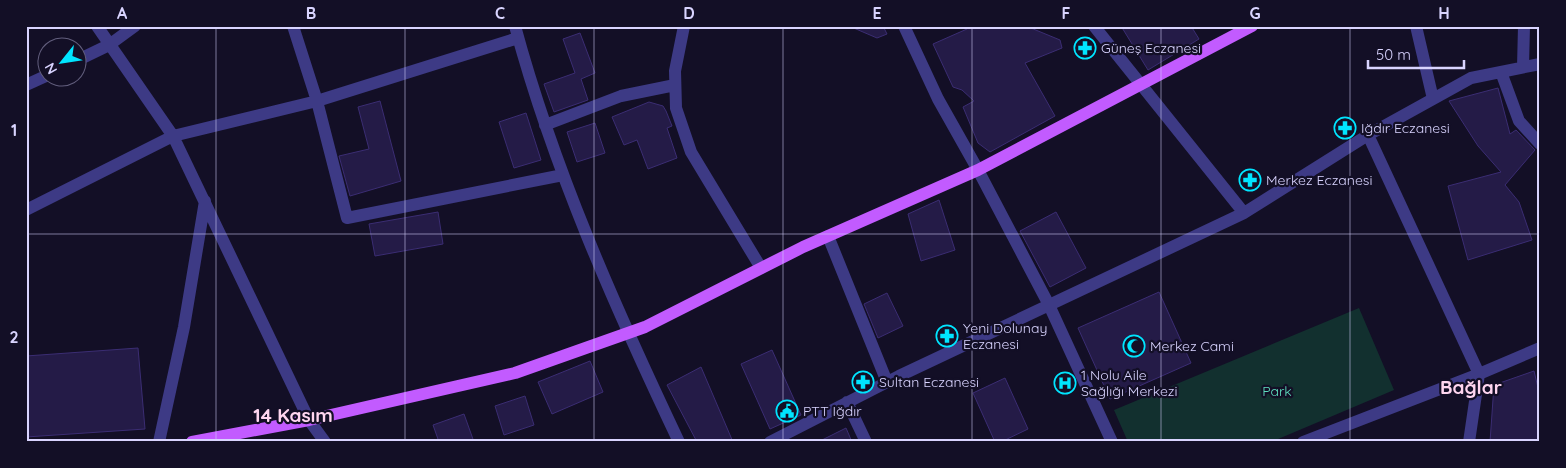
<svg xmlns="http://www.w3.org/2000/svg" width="1566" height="468" viewBox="0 0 1566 468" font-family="Quicksand,sans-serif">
  <rect width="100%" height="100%" fill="#130f26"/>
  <!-- green -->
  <path fill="#12302f" d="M1359,308L1394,390L1271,442H1128L1114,410Z"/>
  <!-- building -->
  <path fill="#241b47" stroke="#3b2d73" d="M849,26H883L887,34L877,38Z
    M965,26H1026L1060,40L1062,48L1025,63L1055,116L990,152L978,143L963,107L974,101L962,90L953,87L933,44L967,29Z
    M1121,26H1191L1199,39L1148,70Z
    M580,33L595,73L581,79L588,100L554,112L544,84L575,73L563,39Z
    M1498,88L1510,134L1516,130L1535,150L1505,185L1519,202L1532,240L1468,260L1448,186L1501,172L1478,146L1449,101Z
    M380,101L401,181L350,196L339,156L369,149L358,107Z
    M649,102L663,106L666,111L672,126L667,128L677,158L648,169L637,140L624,145L612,117Z
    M526,113L541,160L514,168L499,122Z
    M595,123L605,153L577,162L567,132Z
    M939,200L955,250L921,261L908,214Z
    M438,212L443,244L375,256L369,224Z
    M1056,212L1086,268L1050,287L1020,231Z
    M1159,292L1191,363L1110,399L1078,328Z
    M887,293L903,326L878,338L864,304Z
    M138,348L145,429L26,437V356Z
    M772,350L801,415L770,429L741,364Z
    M590,361L603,392L552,414L538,382Z
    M701,367L733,442H697L667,385Z
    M1534,371L1540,396V442H1490L1494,385Z
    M1005,378L1028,429L1001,442H995L973,393Z
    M525,396L534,425L504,435L495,406Z
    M464,414L474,442H439L433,425Z
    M846,428L852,442H818Z"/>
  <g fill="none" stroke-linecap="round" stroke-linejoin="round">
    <!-- minor -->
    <path stroke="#3d3a85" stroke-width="12" d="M97,26L173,136L309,420L325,442
      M293,26L317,101L347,218L563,175
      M515,26C554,170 615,307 679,442
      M684,26L675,71L676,108L691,152L761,268
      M904,26L938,99L978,170L1049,305L1112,442
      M1094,26L1244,213
      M1416,26L1433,99
      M78,60L109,45L135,26
      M1523,67L1524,26
      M1501,72L1519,121L1540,144
      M26,85L48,75
      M545,125L621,96L675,85
      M1368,135L1479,374L1469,442
      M26,210L173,136L317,101L518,38
      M828,236L887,382
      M847,402L866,442
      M159,442L184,327L205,201
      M770,442L899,376L1244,213L1368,135L1471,78L1540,64
      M1303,442L1479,374L1540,348"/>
    <!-- major -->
    <path stroke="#c25bff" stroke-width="12" d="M192,442L309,420L515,373L645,327L803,247L978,170L1252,26"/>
  </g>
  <!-- grid -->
  <path fill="none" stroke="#d9d4ff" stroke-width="1" stroke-opacity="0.55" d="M216,26V442M405,26V442M594,26V442M783,26V442M972,26V442M1161,26V442M1350,26V442M26,234H1540"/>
  <!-- icons -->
  <defs>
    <g id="pharmacy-ring" transform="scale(1.125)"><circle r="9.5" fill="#130f26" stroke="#00e5ff" stroke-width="1.5"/><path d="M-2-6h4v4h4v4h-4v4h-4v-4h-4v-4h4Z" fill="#00e5ff"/></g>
    <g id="mosque-ring" transform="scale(1.125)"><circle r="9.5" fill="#130f26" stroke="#00e5ff" stroke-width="1.5"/><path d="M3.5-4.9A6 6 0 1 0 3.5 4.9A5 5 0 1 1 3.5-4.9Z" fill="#00e5ff"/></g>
    <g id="hospital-ring" transform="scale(1.125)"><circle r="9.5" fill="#130f26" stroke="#00e5ff" stroke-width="1.5"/><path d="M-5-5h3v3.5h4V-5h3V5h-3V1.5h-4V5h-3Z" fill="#00e5ff"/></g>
    <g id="civic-ring" transform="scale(1.125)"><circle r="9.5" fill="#130f26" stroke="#00e5ff" stroke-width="1.5"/><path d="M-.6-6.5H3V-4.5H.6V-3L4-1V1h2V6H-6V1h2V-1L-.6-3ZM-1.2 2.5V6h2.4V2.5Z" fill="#00e5ff"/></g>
  </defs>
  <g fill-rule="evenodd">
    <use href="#pharmacy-ring" x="1085" y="48"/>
    <use href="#pharmacy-ring" x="1345" y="128"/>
    <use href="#pharmacy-ring" x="1250" y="180"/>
    <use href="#pharmacy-ring" x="947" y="336"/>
    <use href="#mosque-ring" x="1134" y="346"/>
    <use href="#pharmacy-ring" x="863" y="382"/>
    <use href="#hospital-ring" x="1065" y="383"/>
    <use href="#civic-ring" x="787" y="411"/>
  </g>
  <g text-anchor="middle" stroke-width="4.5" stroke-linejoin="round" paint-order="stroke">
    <!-- poi labels -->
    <g font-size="14" fill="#d9d4ff" stroke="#130f26" text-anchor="start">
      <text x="1101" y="53">Güneş Eczanesi</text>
      <text x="1361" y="133">Iğdır Eczanesi</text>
      <text x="1266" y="185">Merkez Eczanesi</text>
      <text x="963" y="333">Yeni Dolunay<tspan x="963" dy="16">Eczanesi</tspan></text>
      <text x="1150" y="351">Merkez Cami</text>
      <text x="1081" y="380">1 Nolu Aile<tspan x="1081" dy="16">Sağlığı Merkezi</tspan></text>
      <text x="879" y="387">Sultan Eczanesi</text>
      <text x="803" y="416">PTT Iğdır</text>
    </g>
    <!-- park labels -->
    <g font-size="14" fill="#5fe0c0" stroke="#130f26">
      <text x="1277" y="396">Park</text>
    </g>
    <!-- district labels -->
    <g font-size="19" font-weight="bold" fill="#ffd6f0" stroke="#130f26">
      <text x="1471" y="394">Bağlar</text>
      <text x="293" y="422">14 Kasım</text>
    </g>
  </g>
  <!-- border -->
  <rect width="1566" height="468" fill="none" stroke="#130f26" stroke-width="55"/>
  <!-- north arrow -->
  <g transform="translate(62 62) rotate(240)"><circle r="24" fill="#130f26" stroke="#625e7d"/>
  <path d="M0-4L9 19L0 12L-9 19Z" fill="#00e5ff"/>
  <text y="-8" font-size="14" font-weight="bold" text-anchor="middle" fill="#d9d4ff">N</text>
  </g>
  <!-- scale -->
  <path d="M1368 60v8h96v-8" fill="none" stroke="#d9d4ff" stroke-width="2.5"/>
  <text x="1376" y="60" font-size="15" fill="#d9d4ff" stroke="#130f26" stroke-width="4" paint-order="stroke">50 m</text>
  <rect x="28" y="28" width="1510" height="412" fill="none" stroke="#d9d4ff" stroke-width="2"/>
  <g font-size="16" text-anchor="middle" font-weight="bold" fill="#d9d4ff">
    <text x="122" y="19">A</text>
    <text x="311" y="19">B</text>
    <text x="500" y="19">C</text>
    <text x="689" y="19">D</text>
    <text x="877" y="19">E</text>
    <text x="1066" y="19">F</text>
    <text x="1255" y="19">G</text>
    <text x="1444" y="19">H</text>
    <text x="14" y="136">1</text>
    <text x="14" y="343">2</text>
  </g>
</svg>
